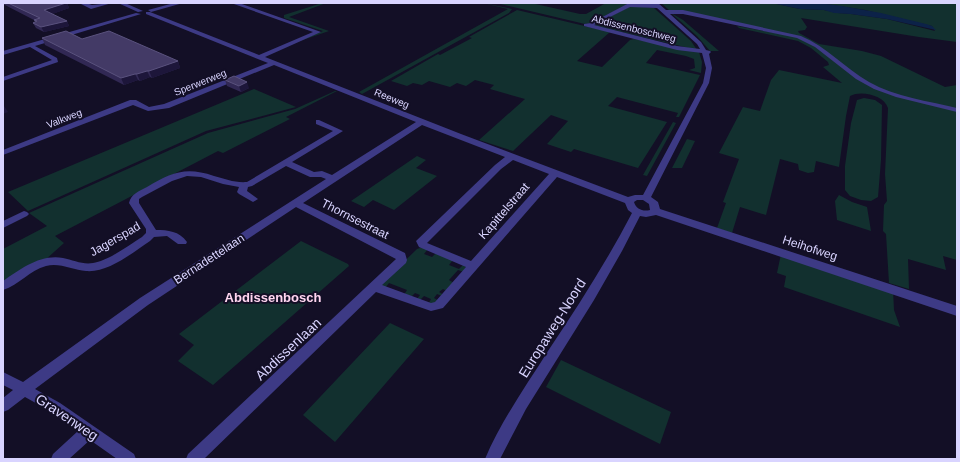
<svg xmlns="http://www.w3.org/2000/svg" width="960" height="462" viewBox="0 0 960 462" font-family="Helvetica,sans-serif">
  <rect width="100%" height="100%" fill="#130f26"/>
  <!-- green -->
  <path fill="#12302f" d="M322,3H326L289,17L329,31L297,42L323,31L284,18V15Z
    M483,3L512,9L509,13L362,94L359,92L508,9Z
    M496,3H531L580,14H586L606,3H626V5L591,23L585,24Z
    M661,3H772L800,9L824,10L838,13L851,14L887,19L935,31L932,26L865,10L819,3H954L957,5V42L919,37L801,18L807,27L805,30L798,31L799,33L819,44L862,51L881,56L945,87L957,85V260L943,256L946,270L908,259L909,289L889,283L886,234L883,231L884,205L887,201L885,174L888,108C884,95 861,90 850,96L846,116L839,167L816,161L814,172L808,173L799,170L798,164L780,159L766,215L740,207L732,233L717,228L726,203L723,202L739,159L719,153L743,107L760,111L771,80L779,70L842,83L823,67L829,65L828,62L811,48L798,41L739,28L737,26L797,37L818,45L803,37L669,10Z
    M631,6L654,8L691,41L697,50L593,25Z
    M517,10L610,32L577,61L602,67L630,40L634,39L699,52L702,62L701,73L689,70L695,68L694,59L686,56L657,50L646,63L700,75L679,117H676L678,113L617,97L608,106L667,122L638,168L574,149L571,152L547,144L568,121L551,115L513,151L479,140L525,99L490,89L494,85L475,80L466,86L457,83L450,87L429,81L422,85L413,83L407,86L391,81L438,54L440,55L472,38L469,37Z
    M671,13L683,20L719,51H710L697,36Z
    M254,89L296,107L206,131L28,211L8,192Z
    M335,91H337L286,117L290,119L223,153L218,151L55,236L64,243L44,261L3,283V249L47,226L29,213L208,133L295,109Z
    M864,98L875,100L882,105L881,160L878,197L871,201L861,200L850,196L845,190V166L851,123L857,100Z
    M673,122L676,123L647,176L643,175Z
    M687,139L695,141L682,168H672Z
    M417,156L426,160L416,168L437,176L394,210L373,200L364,207L351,201Z
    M839,195L852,202L867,207L871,231L837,220L835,201Z
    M301,241L348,264L349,266L213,385L178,361L194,345L179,334Z
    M423,247L428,249L424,254L432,257L436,253L453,260L449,265L459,269L463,265L467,268L464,272L458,270L449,280L454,283L447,291L443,289L439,292L444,295L442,296L437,294L434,298L439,301L437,303H429L431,299L424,296L420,300L417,299L420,295L415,293L411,297L404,295L407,290L389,283L385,288L382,287V283L417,249Z
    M781,254L893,290L894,310L900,327L784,287L786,276L777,273Z
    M390,323L424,339L335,442L303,415Z
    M561,360L671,412L660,444L546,387Z"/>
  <!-- water -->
  <path fill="#0c2248" d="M772,3H819L842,6L881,13L926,24L932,26L936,30L887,19L851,14L834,13L824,10L800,9Z"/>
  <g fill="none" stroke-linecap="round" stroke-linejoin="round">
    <!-- minor -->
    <path fill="#3d3a85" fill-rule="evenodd" d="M79,3H86L92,5L112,3L91,9Z
      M118,3H125L143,11L138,12Z
      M174,3H183L151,12L148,10Z
      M231,3H239L321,32L265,57L461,134L628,197L635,195H643L703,83L706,68L702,53L677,50L584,26V24L591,23L627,4L658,3L666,10H683L801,36C827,47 845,68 869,82C896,97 928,101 957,108V112L896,97L874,89L856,79L815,47L797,38L683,14H670L701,42L706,50L710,51L711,52L709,54L712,68L709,83L651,197L658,202L660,209L957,306V316L656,215L646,217L640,216L622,251L594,300L526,409L500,459H485C501,421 526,386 548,351C578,306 607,261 632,213L628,210L625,203L557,177L443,308L431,311L376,292L204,459H186L188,454L396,259L296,207L148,305L35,389L60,403L134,454L136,459H117L90,440L69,459H51L53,454L78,431L50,411L25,397L8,410L3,412V398L13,390L3,385V372L23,382L140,298L326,179L321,177H310L286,166L252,186L248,187L247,191L258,199L253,202L239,194L237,192L239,187L223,184L201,177L187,176L172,181L142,197L139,199V203L156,230C168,230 179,231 187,242L186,244H178L167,236L154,237L150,241C132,253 108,273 86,271C73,270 59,262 46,266C30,270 19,285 3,290V281C21,269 40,254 63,258C73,260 83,265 93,263C108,261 129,245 142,237L146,233V229L129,203C131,194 139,191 147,187C171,173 185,166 214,176C225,179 235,183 247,182L333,131L316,124V120H319L343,131L292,162L314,172L322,171L332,175L416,122L274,65L169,108L148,111L133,105L3,155V150L130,100H136L149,107L164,104L268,63L146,14V12H150L259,55L313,32ZM630,7L657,8L697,44L700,49L677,46L594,25ZM422,125L505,157L495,165L416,241L419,247L466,267L435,302L431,303L382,285L406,263L407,260L405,253L303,203ZM513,160L549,174L471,261L427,243L501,169ZM637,200H643L649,204L650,210C643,212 636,209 634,202Z
      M136,13L141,14L35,46L57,58L58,62L3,81V77L52,60L30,47L3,55V51Z
      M24,211L27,212L29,214L27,216L3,228V221Z"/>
  </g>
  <!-- wall -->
  <path fill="#312854" d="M3,3H67L69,8L52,14L67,21L69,26L44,32L36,28L33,23L35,22L34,20L3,4Z
    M42,38L82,39L178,61L180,68L152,78L150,77L140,81L138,80L124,85L45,45Z
    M225,80L249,88L241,92L227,86Z"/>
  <!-- shaded-wall -->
  <path fill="#1d163a" d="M66,3H67L69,8L47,16L44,10Z
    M67,21L69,26L44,32L41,27Z
    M178,61L180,68L152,78L149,71Z
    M147,71L150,77L140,81L137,74Z
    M135,74L138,80L124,85L121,78Z
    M247,82L249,88L241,92L239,86Z
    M3,106H4L8,112L3,114Z"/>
  <!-- building -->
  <path fill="#433a66" stroke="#5a527e" d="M8,3H66L44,10L67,21L41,27L33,23L37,21L34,20L40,18Z
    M66,31L82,39L109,31L178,61L149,71H147L137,74H135L121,78L42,38Z
    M234,76L247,82L239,86L225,80Z"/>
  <g text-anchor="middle" stroke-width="4" stroke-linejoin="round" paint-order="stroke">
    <!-- far-street labels -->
    <g font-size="10" fill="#d9d4ff" stroke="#130f26">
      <text transform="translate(634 28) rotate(14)" y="4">Abdissenboschweg</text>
      <text transform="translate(200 82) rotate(-22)" y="4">Sperwerweg</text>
      <text transform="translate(392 98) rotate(22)" y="4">Reeweg</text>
      <text transform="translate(64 118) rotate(-21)" y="4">Valkweg</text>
    </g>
    <!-- street labels -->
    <g font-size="12" fill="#d9d4ff" stroke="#130f26">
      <text transform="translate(504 211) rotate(-49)" y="4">Kapittelstraat</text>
      <text transform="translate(355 219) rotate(27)" y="4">Thornsestraat</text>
      <text transform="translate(115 239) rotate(-30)" y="4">Jagerspad</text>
      <text transform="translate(810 248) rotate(18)" y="4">Heihofweg</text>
      <text transform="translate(209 259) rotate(-33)" y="4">Bernadettelaan</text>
    </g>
    <!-- neighbourhood labels -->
    <g font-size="13" font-weight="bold" fill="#ffd6f0" stroke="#130f26">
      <text x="273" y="302">Abdissenbosch</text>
    </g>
    <!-- near-street labels -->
    <g font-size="14" fill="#d9d4ff" stroke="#130f26">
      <text transform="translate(552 328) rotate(-58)" y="5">Europaweg-Noord</text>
      <text transform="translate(288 349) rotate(-43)" y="5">Abdissenlaan</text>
      <text transform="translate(67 417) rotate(34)" y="5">Gravenweg</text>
    </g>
  </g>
  <!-- border -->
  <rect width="960" height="462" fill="none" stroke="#d9d4ff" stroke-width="8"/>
</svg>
